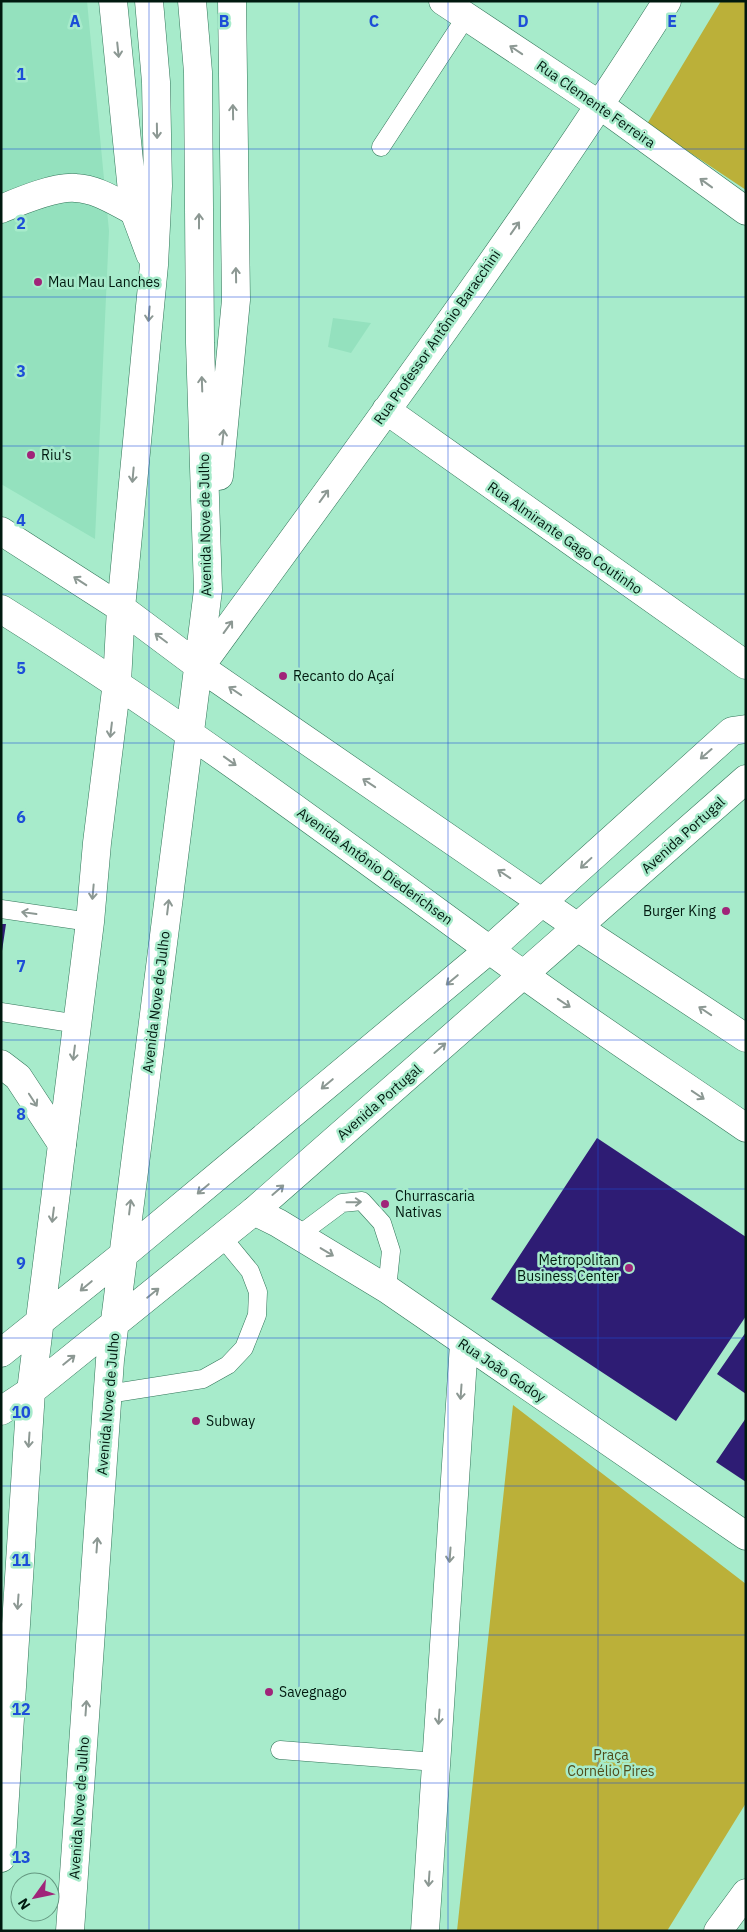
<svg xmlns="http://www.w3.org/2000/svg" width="747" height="1932" viewBox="0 0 747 1932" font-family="'IBM Plex Sans',sans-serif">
  <rect width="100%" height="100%" fill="#a7ebcb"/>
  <!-- built -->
  <path fill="#94e1be" d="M1,1H87L109,231L95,539L1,484Z
    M333,318L371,323L351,353L328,347Z"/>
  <!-- green -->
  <path fill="#bbb039" d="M721,1H746V190L647,124Z
    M513,1405L746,1584V1803L667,1931H457Z"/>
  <!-- building -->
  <path fill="#2e1c74" d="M1,924H6L2,951H1Z
    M597,1138L746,1237V1316L676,1421L491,1299Z
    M746,1332V1394L717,1374Z
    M746,1418V1482L716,1462Z"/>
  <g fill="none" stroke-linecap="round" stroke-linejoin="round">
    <!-- lane casing -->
    <g stroke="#327559" stroke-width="19">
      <path id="lane" d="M381,147L466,17
        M1,909L90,922
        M1,1012L78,1024
        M299,1235L342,1203L362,1201L382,1223L391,1251L387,1289
        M108,1394L203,1379L228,1365L244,1348L257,1315L258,1292L250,1271L222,1237
        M280,1750L436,1762"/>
    </g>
    <!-- street casing -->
    <g stroke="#327559" stroke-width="29">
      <path id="street" d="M443,1L601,106L746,211
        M1,209C20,201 55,186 76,188C97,189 116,202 134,211
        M386,410L746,665
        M200,667C359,448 522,230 667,1
        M1,1064L18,1077L62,1144
        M254,1211L278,1223L387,1289L746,1536
        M425,1931L464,1344
        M718,1931L746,1893"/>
    </g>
    <!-- secondary casing -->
    <g stroke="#327559" stroke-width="29">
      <path id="secondary" d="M113,1L134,211L150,254
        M219,476L236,300L232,1
        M1,531L121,608L200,667L579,928L746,1038
        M1,609C182,722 352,850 524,975C597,1028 672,1077 746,1128
        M1,1353L123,1255L490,949L732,731L746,729
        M1,1411L31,1391L254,1211L746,779
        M1,1858L31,1391L90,922L97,843L117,682L121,608L154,265L158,186L156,82L149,1
        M70,1931L110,1360L208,590L200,343L198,72L192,1"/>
    </g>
    <!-- lane -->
    <use href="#lane" stroke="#fff" stroke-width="18"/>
    <!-- street -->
    <use href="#street" stroke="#fff" stroke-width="28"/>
    <!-- secondary -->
    <use href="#secondary" stroke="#fff" stroke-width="28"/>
  </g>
  <!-- one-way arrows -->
  <defs><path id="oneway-shaft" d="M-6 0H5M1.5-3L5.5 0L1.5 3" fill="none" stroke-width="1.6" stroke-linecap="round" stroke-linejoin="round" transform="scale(1.25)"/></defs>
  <g stroke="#8c9893">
    <use href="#oneway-shaft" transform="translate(118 50) rotate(84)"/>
    <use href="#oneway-shaft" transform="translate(516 50) rotate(-146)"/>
    <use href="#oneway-shaft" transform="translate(233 112) rotate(-91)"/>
    <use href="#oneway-shaft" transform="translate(157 131) rotate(89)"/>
    <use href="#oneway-shaft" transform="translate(706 183) rotate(-144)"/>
    <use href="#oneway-shaft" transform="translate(199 221) rotate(-90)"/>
    <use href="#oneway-shaft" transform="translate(515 228) rotate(-55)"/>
    <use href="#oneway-shaft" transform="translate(236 275) rotate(-91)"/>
    <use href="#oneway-shaft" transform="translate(149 314) rotate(95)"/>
    <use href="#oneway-shaft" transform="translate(202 384) rotate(-92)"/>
    <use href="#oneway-shaft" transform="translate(223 437) rotate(-84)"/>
    <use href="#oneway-shaft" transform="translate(133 475) rotate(95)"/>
    <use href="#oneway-shaft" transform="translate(324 496) rotate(-54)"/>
    <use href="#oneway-shaft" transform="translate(80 581) rotate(-147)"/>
    <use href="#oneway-shaft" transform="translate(228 627) rotate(-54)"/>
    <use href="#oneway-shaft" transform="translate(161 638) rotate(-143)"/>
    <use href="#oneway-shaft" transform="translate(235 691) rotate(-146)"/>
    <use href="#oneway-shaft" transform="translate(111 730) rotate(97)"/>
    <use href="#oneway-shaft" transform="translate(706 754) rotate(139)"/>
    <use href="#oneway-shaft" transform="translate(230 761) rotate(36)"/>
    <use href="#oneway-shaft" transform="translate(369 783) rotate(-146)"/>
    <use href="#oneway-shaft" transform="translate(586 863) rotate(137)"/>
    <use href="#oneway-shaft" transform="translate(504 874) rotate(-146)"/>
    <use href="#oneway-shaft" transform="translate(93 892) rotate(95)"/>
    <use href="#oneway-shaft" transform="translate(168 907) rotate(-83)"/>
    <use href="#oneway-shaft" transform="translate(29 913) rotate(-172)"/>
    <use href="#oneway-shaft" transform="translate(452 980) rotate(140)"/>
    <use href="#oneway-shaft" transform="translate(564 1003) rotate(34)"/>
    <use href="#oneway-shaft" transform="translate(705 1011) rotate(-146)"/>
    <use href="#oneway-shaft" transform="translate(440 1048) rotate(-41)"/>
    <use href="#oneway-shaft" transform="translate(74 1053) rotate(97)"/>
    <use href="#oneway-shaft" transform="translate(327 1084) rotate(140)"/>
    <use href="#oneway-shaft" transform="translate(698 1095) rotate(34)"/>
    <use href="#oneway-shaft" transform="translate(33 1100) rotate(57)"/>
    <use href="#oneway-shaft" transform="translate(203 1189) rotate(140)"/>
    <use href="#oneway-shaft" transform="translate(278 1190) rotate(-41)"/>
    <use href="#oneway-shaft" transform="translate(354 1202) rotate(-1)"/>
    <use href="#oneway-shaft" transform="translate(130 1207) rotate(-83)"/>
    <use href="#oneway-shaft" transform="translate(53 1215) rotate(97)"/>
    <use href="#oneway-shaft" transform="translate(327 1252) rotate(31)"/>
    <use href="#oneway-shaft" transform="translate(86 1286) rotate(140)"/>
    <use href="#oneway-shaft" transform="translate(153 1293) rotate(-39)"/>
    <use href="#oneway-shaft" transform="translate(69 1360) rotate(-39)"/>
    <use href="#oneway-shaft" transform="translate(461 1392) rotate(94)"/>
    <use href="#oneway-shaft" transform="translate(29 1440) rotate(94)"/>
    <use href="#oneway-shaft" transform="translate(97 1545) rotate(-86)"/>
    <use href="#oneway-shaft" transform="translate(450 1555) rotate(94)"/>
    <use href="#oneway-shaft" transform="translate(18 1602) rotate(94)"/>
    <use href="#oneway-shaft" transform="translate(86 1708) rotate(-86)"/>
    <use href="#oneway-shaft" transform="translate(439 1717) rotate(94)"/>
    <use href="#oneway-shaft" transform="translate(429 1879) rotate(94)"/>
  </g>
  <!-- grid -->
  <path fill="none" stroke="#1d4ed8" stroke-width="1" stroke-opacity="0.55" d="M149,1V1931M299,1V1931M448,1V1931M598,1V1931M1,149H746M1,297H746M1,446H746M1,594H746M1,743H746M1,892H746M1,1040H746M1,1189H746M1,1338H746M1,1486H746M1,1635H746M1,1783H746"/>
  <!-- markers -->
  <g fill="#a02479" stroke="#a7ebcb" stroke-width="2">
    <circle cx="38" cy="282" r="5"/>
    <circle cx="31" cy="455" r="5"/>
    <circle cx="283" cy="676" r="5"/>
    <circle cx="726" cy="911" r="5"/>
    <circle cx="385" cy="1204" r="5"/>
    <circle cx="629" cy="1268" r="5"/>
    <circle cx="196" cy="1421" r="5"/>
    <circle cx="269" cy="1692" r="5"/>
  </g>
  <g text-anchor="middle" stroke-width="5" stroke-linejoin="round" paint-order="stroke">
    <!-- street labels -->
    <g font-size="14" fill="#00190f" stroke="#a7ebcb">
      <text transform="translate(596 104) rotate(35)" y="5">Rua Clemente Ferreira</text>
      <text transform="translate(437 337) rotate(-55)" y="5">Rua Professor Antônio Baracchini</text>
      <text transform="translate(205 525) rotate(-91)" y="5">Avenida Nove de Julho</text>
      <text transform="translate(565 538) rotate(35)" y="5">Rua Almirante Gago Coutinho</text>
      <text transform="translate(683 835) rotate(-42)" y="5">Avenida Portugal</text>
      <text transform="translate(375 866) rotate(36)" y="5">Avenida Antônio Diederichsen</text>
      <text transform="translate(156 1002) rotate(-83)" y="5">Avenida Nove de Julho</text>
      <text transform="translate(379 1102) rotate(-41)" y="5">Avenida Portugal</text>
      <text transform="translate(502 1370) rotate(34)" y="5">Rua João Godoy</text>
      <text transform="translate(108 1404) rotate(-85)" y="5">Avenida Nove de Julho</text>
      <text transform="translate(79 1808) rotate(-86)" y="5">Avenida Nove de Julho</text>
    </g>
    <!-- poi labels -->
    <g font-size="14" fill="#00190f" stroke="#a7ebcb" text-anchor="start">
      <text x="48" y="287">Mau Mau Lanches</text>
      <text x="41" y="460">Riu's</text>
      <text x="293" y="681">Recanto do Açaí</text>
      <text x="716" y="916" text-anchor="end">Burger King</text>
      <text x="395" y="1201">Churrascaria<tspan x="395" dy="16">Nativas</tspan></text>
      <text x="619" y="1265" text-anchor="end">Metropolitan<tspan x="619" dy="16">Business Center</tspan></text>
      <text x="206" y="1426">Subway</text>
      <text x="279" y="1697">Savegnago</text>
    </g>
    <!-- park labels -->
    <g font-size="14" fill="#514d1c" stroke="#a7ebcb">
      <text x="611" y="1760">Praça<tspan x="611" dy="16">Cornélio Pires</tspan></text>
    </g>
  </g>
  <g font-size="16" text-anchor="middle" font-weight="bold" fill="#1d4ed8" stroke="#a7ebcb" stroke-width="5" stroke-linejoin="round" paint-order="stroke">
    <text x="75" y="27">A</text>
    <text x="224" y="27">B</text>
    <text x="374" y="27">C</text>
    <text x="523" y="27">D</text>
    <text x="672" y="27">E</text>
    <text x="21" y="80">1</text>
    <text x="21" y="229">2</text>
    <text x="21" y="377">3</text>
    <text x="21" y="526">4</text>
    <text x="21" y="674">5</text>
    <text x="21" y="823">6</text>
    <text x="21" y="972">7</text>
    <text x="21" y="1120">8</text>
    <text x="21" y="1269">9</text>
    <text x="21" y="1418">10</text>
    <text x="21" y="1566">11</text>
    <text x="21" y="1715">12</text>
    <text x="21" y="1863">13</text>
  </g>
  <!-- border -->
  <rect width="747" height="1932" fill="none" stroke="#00190f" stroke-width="5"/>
  <!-- north arrow -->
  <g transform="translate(35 1897) rotate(237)"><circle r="24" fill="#a7ebcb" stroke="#649780"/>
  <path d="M0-4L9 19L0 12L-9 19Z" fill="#a02479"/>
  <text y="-8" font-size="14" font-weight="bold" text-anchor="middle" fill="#00190f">N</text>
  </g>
</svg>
